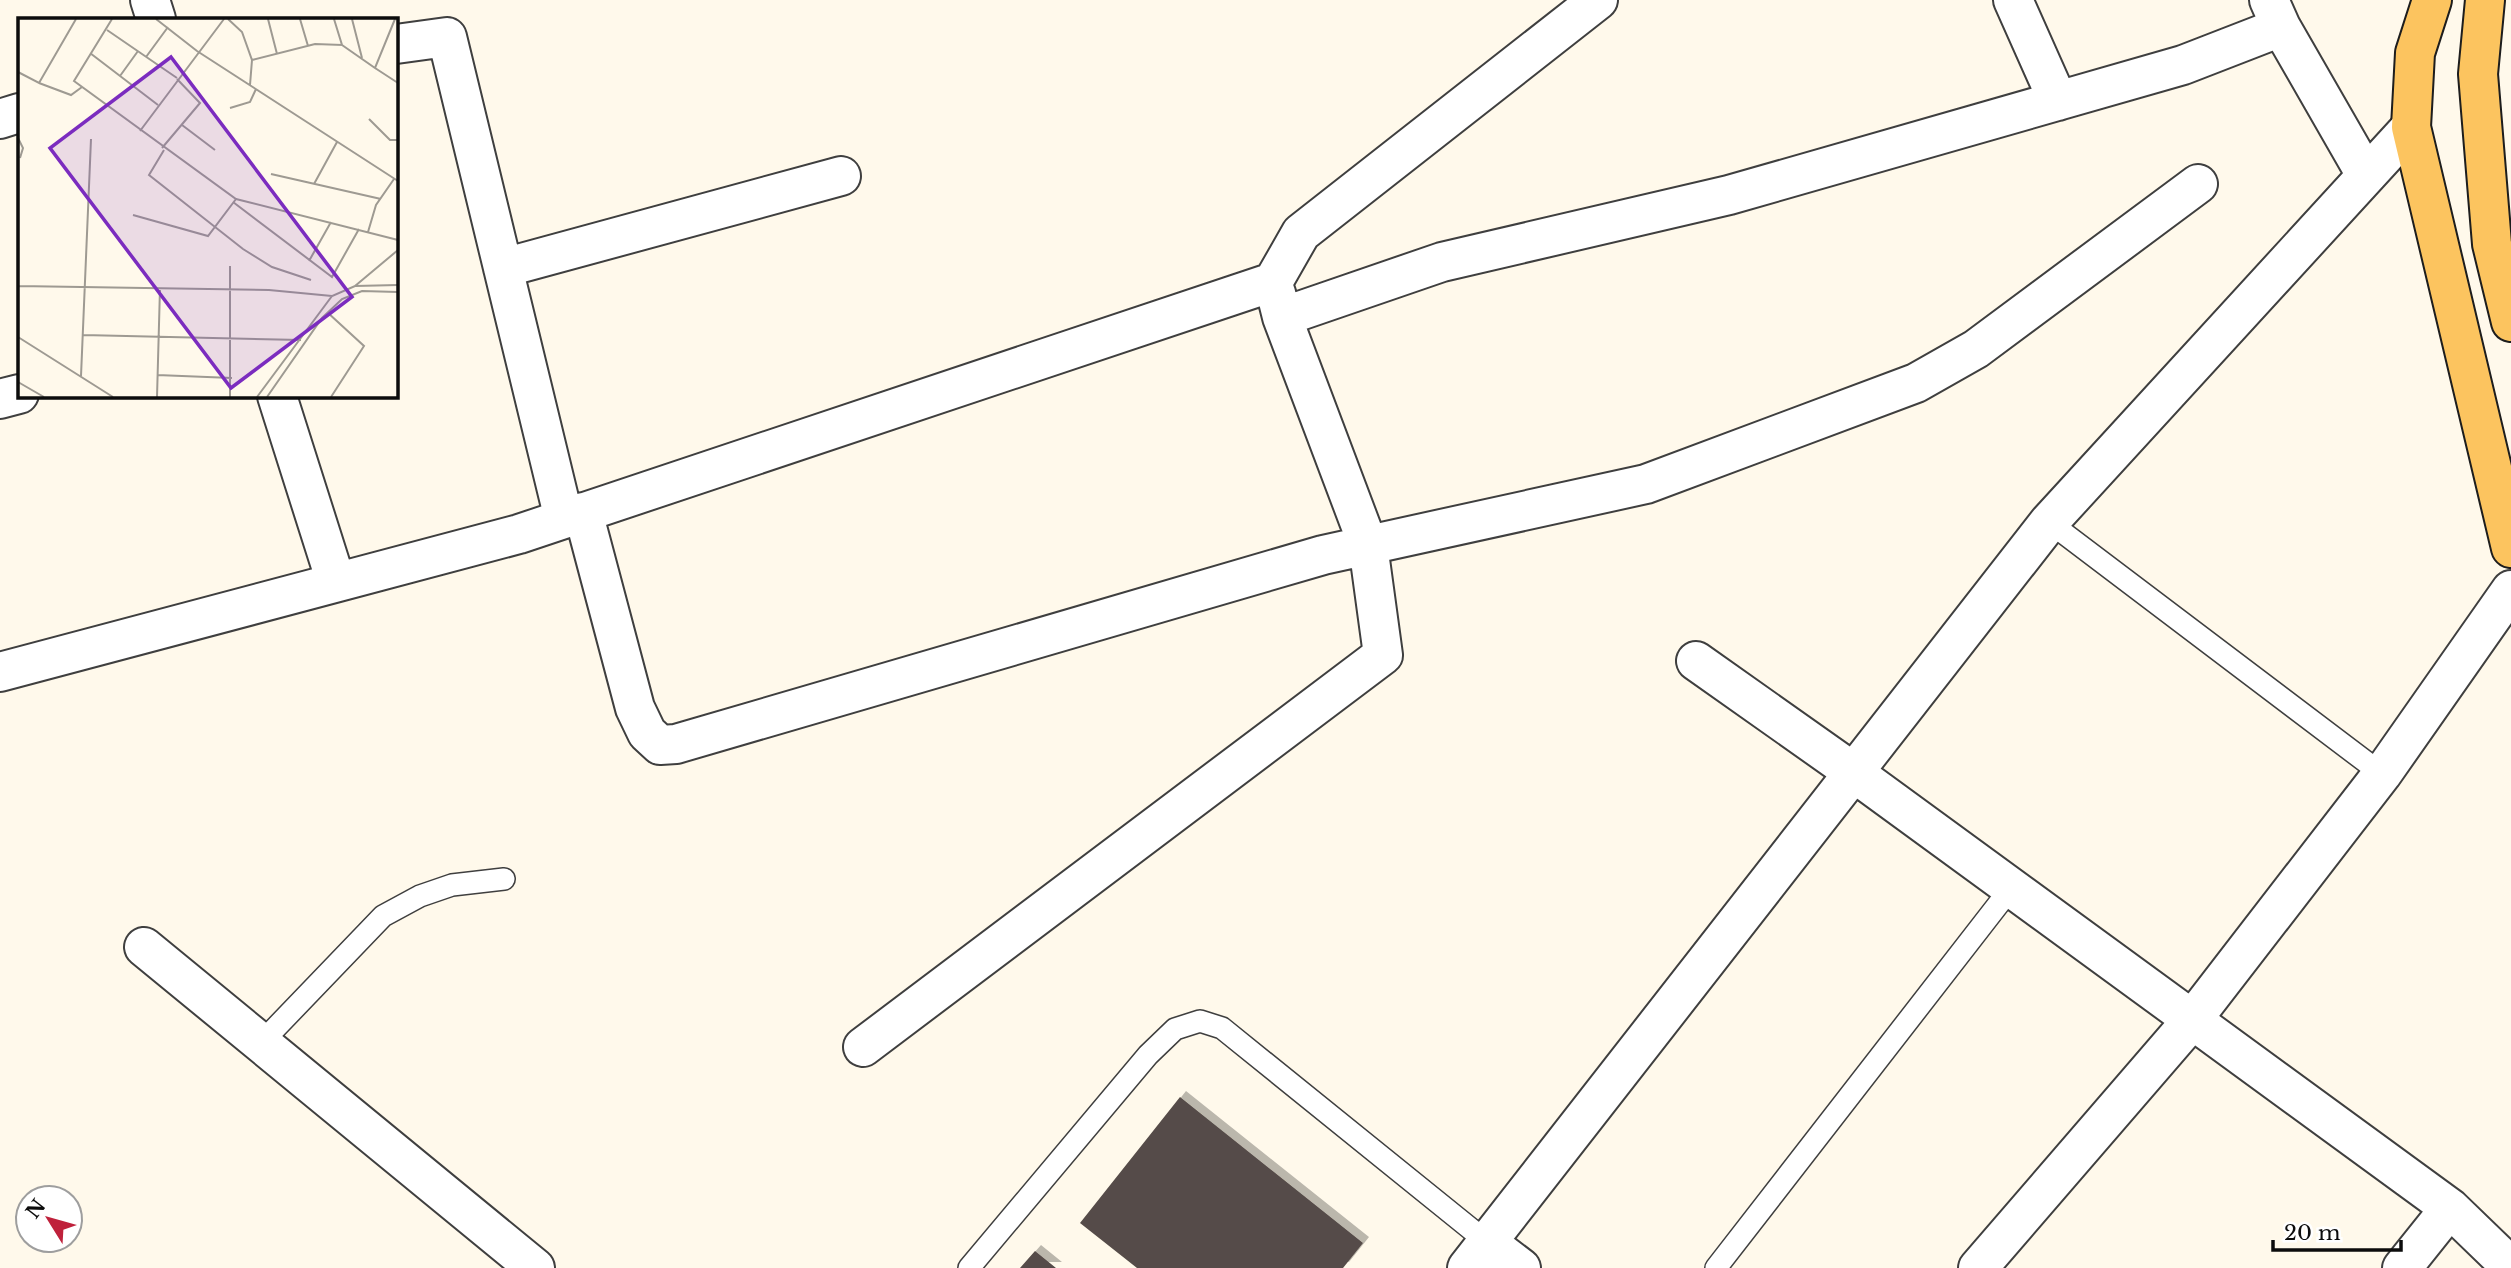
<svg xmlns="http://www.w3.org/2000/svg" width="2511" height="1268" viewBox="0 0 2511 1268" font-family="'Libre Baskerville',serif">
  <defs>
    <filter id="shadow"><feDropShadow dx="6" dy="-6" stdDeviation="0" flood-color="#0004"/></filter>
  </defs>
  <rect width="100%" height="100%" fill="#fff9eb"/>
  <!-- building -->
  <path fill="#554c48" filter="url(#shadow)" d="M1180,1097L1363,1243L1343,1268H1137L1080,1223Z
    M1035,1251L1056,1268H1020Z"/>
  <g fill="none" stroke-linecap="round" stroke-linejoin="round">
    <!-- lane casing -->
    <g stroke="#3f3f3f" stroke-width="24">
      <path id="lane" d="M2049,522L2382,774
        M261,1043L383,916L420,896L452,885L504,879
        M969,1268L1148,1055L1175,1029L1200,1021L1222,1028L1487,1242
        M1716,1268L2011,888"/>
    </g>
    <!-- street casing -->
    <g stroke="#3f3f3f" stroke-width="42">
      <path id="street" d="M150,0L156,19
        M2013,0L2058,101
        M2281,27L2366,175
        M396,44L447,37L564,519
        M0,119L19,113
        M503,268L841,176
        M1282,317L1442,262L1729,195L2183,65L2281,27L2269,0
        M277,396L336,582
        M0,399L19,394
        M583,512L635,708L647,733L660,745L676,744L1323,555L1646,484L1916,383L1976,349L2198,184
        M1696,661L1853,772L2450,1208L2511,1267
        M0,672L519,534L1273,282L1301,233L1598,0
        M144,947L535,1268
        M863,1047L1383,655L1368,545L1282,317L1276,293
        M1487,1242L1521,1268
        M1467,1268L2049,522L2411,127
        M1978,1268L2192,1020L2382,774L2511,590
        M2402,1268L2450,1208"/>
    </g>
    <!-- primary casing -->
    <g stroke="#1d1d1d" stroke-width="42">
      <path id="primary" d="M2432,0L2415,53L2411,127L2511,548
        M2485,0L2478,74L2492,244L2511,322"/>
    </g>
    <!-- lane -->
    <use href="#lane" stroke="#fff" stroke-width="21"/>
    <!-- street -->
    <use href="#street" stroke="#fff" stroke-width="38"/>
    <!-- primary -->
    <use href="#primary" stroke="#fcc45f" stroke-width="38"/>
  </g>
  <!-- overview -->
  <g transform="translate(18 18)">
    <rect width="380" height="380" fill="#fff9eb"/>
    <path fill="none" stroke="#9e9a92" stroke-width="2" d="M94,1L56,63L218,181L380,222M138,1L179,33L380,163M210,1L224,14L234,42L297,26L324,27L316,1M250,1L259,36M282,1L290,28M334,1L344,40M89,12L159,60M324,27L357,50L377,1M72,35L140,87M128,39L150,9M357,50L380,65M0,54L21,65L58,1M102,58L120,33M21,65L53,77L64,69M232,67L234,42M212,90L232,84L238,71M351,101L372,122H380M164,107L197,132M122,113L206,1M0,120L5,130L2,140M144,130L182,85L159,61M146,132L131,157L225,231L254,249L293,262M0,140V288M253,156L363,181M296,166L319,124M215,184L314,259L341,211M115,197L190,218L218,181M350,214L358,187L376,161M291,243L313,204M0,268L251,272L314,278M337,268L380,232M309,294L346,328L313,379M65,317L283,322M0,319L95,379M139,357L214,360M63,358L73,121M0,364L26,379M139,379L142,270M212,379V248M239,379L314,278L337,268L380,267M249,379L304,300L324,281L344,273L380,274"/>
    <path fill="#7b2cbf" fill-opacity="0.15" stroke="#7b2cbf" stroke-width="3.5" d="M153,39L334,279L213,370L32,130Z"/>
    <rect width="380" height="380" fill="none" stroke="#0c0c0c" stroke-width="3.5"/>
  </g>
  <!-- north arrow -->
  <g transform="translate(49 1219) rotate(307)"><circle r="33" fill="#ffffff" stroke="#9e9e9e" stroke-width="2"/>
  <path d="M0-5L12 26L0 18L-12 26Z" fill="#bf213b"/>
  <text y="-10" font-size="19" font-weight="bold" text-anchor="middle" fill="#0c0c0c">N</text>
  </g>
  <!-- scale -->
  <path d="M2273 1240v10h128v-10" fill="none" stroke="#0c0c0c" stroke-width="3.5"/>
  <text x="2284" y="1240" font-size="21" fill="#0c0c0c" stroke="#ffffff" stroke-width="5" paint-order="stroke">20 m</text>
</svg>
